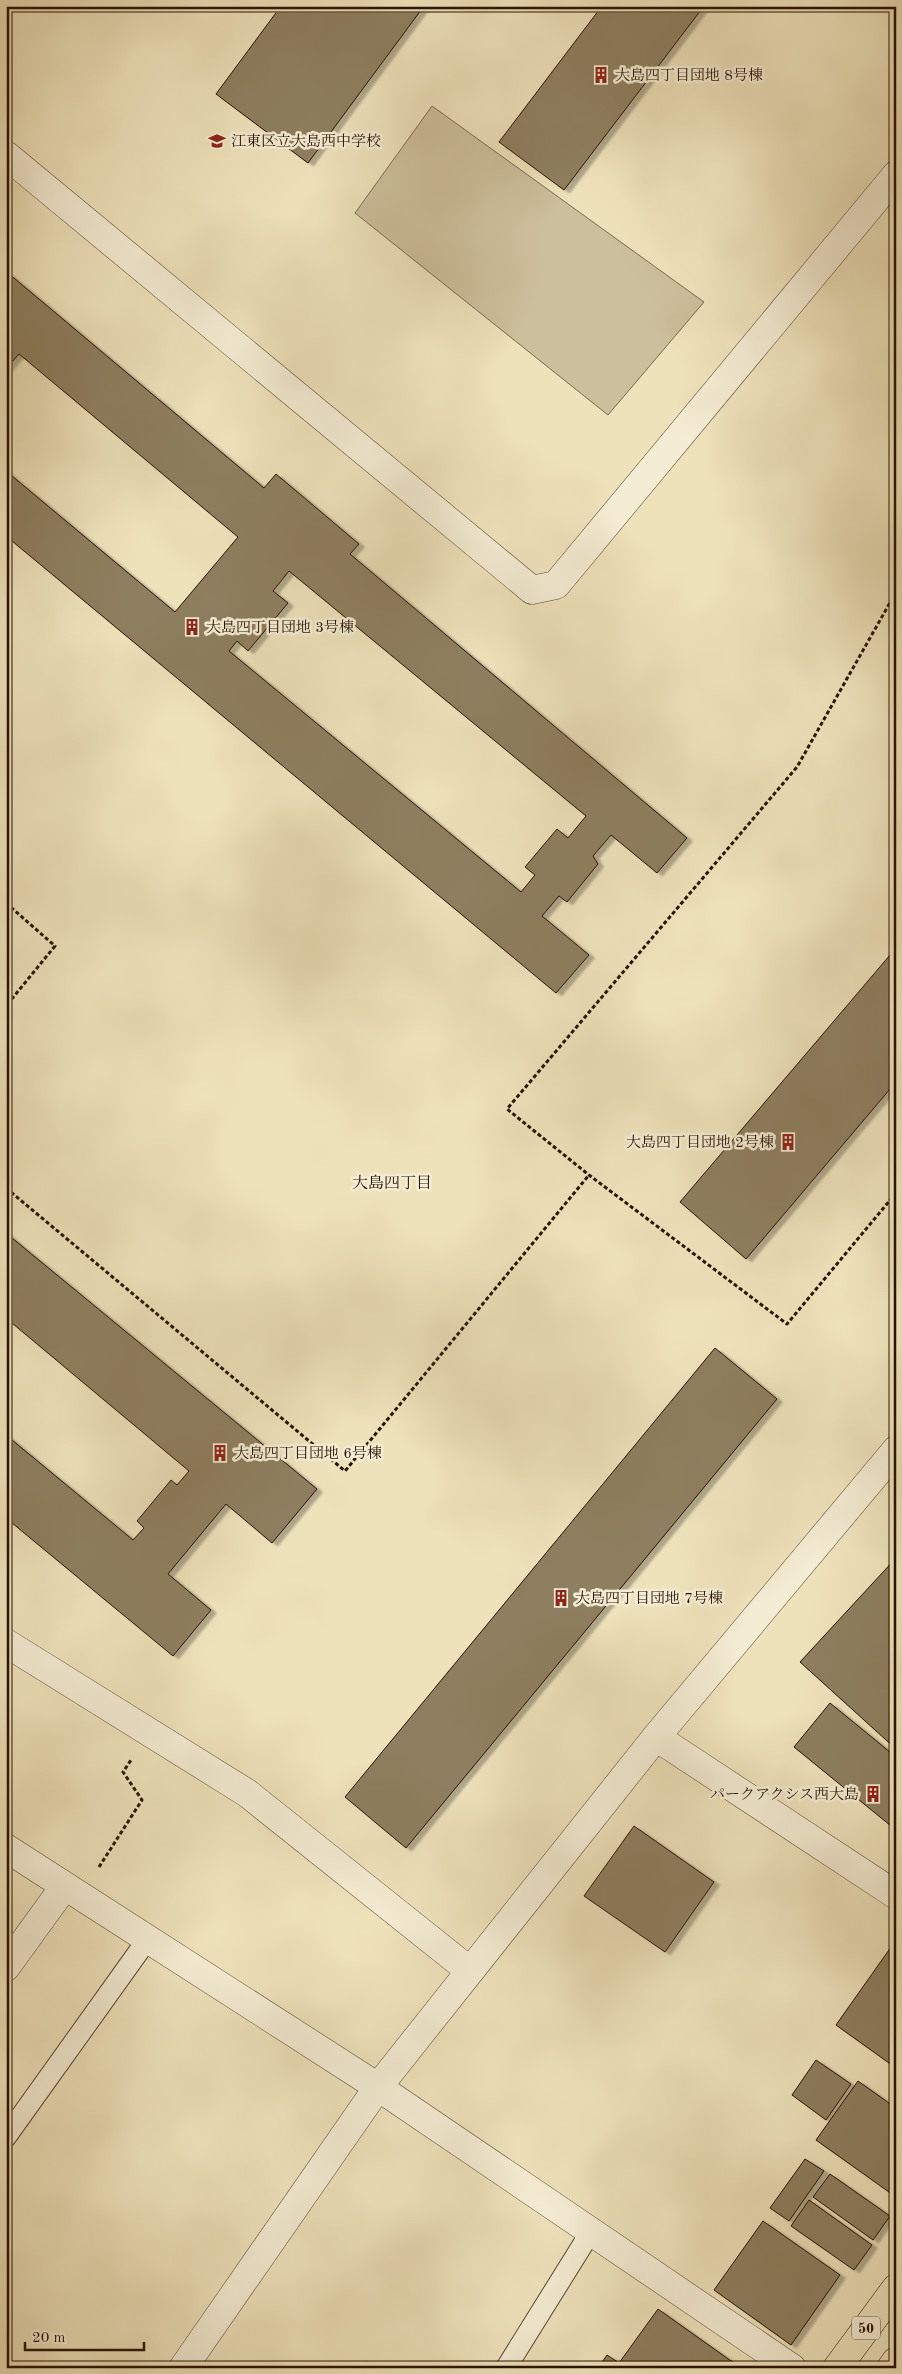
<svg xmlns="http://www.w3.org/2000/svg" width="902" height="2374" viewBox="0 0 902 2374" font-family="'Old Standard TT','Noto Serif JP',serif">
  <defs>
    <filter id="shadow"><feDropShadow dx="5.5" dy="3" stdDeviation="1" flood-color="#0004"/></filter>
  </defs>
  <rect width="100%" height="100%" fill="#eee2bb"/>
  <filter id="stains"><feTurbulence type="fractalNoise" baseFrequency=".004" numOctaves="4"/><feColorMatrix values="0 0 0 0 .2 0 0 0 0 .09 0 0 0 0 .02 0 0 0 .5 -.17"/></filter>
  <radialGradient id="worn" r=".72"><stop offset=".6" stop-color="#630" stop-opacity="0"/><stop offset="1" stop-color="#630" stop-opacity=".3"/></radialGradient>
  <!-- green -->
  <path fill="#ccbf9b" stroke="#7a694e" d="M432,106L704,302L608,415L355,213Z"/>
  <!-- building -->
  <path fill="#8e7f61" stroke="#271300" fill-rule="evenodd" filter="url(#shadow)" d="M281,6H424L308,163L216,94Z
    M602,6H704L564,190L499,142Z
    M8,273L264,488L276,474L359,544L350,554L687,838L657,873L611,835L593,856L598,864L567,902L559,896L542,916L589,955L556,993L6,536V471L175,612L238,537L19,354L6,369V275ZM289,571L586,816L568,838L557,829L525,867L535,875L521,892L229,651L237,641L248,651L288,603L273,591Z
    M896,948V1082L746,1259L680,1202Z
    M6,1233L317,1489L272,1543L226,1504L168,1574L211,1610L173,1656L6,1518V1435L133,1540L144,1528L137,1521L171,1480L177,1485L189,1471L6,1318Z
    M715,1348L777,1399L406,1848L345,1797Z
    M896,1558V1749L800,1662Z
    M830,1703L896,1757V1830L794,1747Z
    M634,1826L714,1882L665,1952L584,1896Z
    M896,1940V2068L836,2025Z
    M816,2060L851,2084L826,2120L792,2095Z
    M858,2081L896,2108V2197L816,2140Z
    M805,2159L824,2171L789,2221L770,2208Z
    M830,2174L890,2216L873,2240L813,2197Z
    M809,2200L872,2245L854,2270L791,2226Z
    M763,2221L840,2275L791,2345L714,2290Z
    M658,2309L741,2368H598L607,2355L619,2363Z"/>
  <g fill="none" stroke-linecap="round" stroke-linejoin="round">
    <!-- service casing -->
    <g stroke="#59472f" stroke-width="22">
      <path id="service" d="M6,2137L147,1940
        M506,2368L590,2233"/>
    </g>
    <!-- minor casing -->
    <g stroke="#59472f" stroke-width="29">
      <path id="minor" d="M6,155L532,590L556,585L896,175
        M6,1643L247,1793L470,1971
        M656,1737L896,1895
        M6,1848L378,2087L792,2368
        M6,1967L64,1887
        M183,2368L378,2087L656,1737L896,1450"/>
    </g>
    <!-- primary casing -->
    <g stroke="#271300" stroke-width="29">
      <path id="primary" d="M837,2368L896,2288
        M891,2368L896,2361"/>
    </g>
    <!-- path -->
    <path stroke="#271300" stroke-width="3" stroke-dasharray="4 2.5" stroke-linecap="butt" d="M896,592L797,767L507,1109L589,1175L787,1324L896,1193
      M6,903L55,946L6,1006
      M6,1188L345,1471L589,1175
      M99,1867L142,1800L123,1772L131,1760"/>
    <!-- service -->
    <use href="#service" stroke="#f4ecd3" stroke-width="20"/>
    <!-- minor -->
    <use href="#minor" stroke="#f4ecd3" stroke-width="28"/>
    <!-- primary -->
    <use href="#primary" stroke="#eee2bb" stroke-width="28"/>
  </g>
  <!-- icons -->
  <defs>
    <g id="building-bare" transform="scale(1.35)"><path d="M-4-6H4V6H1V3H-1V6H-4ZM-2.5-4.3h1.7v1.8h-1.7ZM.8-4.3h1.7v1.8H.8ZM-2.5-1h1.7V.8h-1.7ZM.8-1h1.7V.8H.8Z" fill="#8f2418" stroke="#f4ecd3" stroke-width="2.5" paint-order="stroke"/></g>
    <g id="school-bare" transform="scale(1.35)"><path d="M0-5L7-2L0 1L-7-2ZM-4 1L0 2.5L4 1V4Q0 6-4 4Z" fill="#8f2418" stroke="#f4ecd3" stroke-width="2.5" paint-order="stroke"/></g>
  </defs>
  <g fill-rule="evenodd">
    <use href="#building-bare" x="601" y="75"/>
    <use href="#school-bare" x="217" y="141"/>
    <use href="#building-bare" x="192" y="627"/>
    <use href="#building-bare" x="788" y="1142"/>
    <use href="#building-bare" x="220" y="1453"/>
    <use href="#building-bare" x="561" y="1598"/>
    <use href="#building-bare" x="873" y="1794"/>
  </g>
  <g text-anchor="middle" stroke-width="5" stroke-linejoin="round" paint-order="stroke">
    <!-- shield labels -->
    <rect fill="#f4ecd3" stroke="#64543f" stroke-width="1" x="852" y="2316.5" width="28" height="23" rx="4"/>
    <g font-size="14" font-weight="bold" fill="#271300">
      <text x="866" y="2333">50</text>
    </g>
    <!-- poi labels -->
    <g font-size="15" fill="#271300" stroke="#f4ecd3" text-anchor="start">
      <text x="615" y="80">大島四丁目団地 8号棟</text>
      <text x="231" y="146">江東区立大島西中学校</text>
      <text x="206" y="632">大島四丁目団地 3号棟</text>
      <text x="774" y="1147" text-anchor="end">大島四丁目団地 2号棟</text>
      <text x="234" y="1458">大島四丁目団地 6号棟</text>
      <text x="575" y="1603">大島四丁目団地 7号棟</text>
      <text x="859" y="1799" text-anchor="end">パークアクシス西大島</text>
    </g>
    <!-- neighbourhood labels -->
    <g font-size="16" fill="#271300" stroke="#f4ecd3">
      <text x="392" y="1188">大島四丁目</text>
    </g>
  </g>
  <!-- margin -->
  <rect width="902" height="2374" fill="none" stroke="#eee2bb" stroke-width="25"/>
  <rect x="8" y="8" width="887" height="2359" fill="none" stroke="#271300" stroke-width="2.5"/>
  <rect x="12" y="12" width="877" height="2349" fill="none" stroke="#271300"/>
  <!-- scale -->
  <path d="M25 2342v8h119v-8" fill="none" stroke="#271300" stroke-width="2.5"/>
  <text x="32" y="2342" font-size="15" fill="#271300" stroke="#f4ecd3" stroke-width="4" paint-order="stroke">20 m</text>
  <rect width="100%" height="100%" filter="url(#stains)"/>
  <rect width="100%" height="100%" fill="url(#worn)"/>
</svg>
